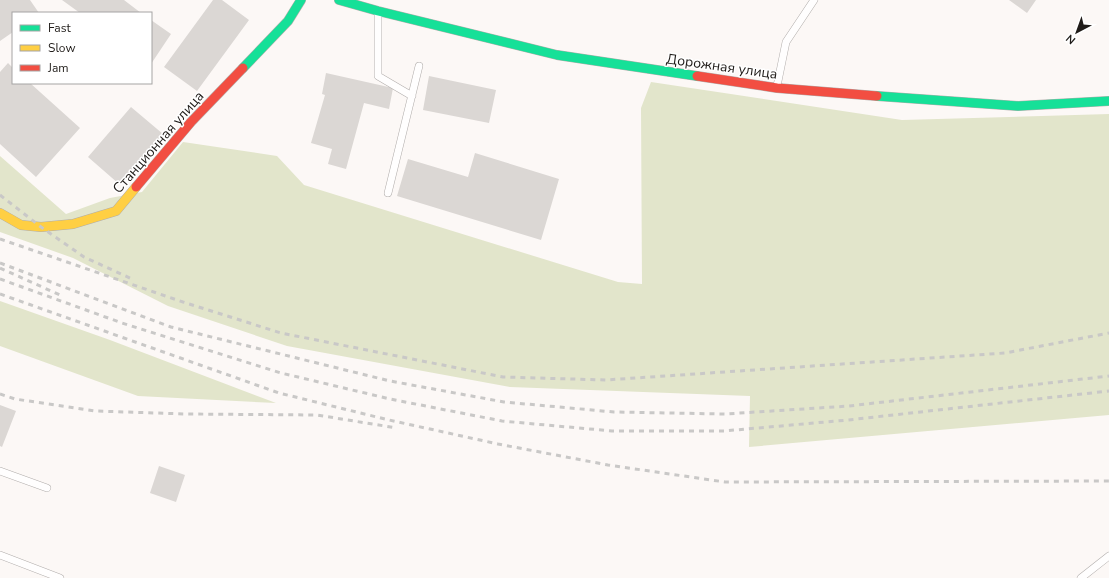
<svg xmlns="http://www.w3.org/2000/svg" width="1109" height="578" viewBox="0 0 1109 578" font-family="'Nunito Sans',sans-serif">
  <rect width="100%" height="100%" fill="#fcf8f6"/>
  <!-- green -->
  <path fill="#e2e5cb" d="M651,82L902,120L1109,114V415L749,447L750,396L510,387L287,346L168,306L73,258L0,232V156L66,214L110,198L142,192L183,142L277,156L304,185L618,282L642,284L641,108Z
    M0,301L110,340L276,403L138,396L0,346Z"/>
  <!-- building -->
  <path fill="#dbd7d4" d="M0,0H30L39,13H13V32L0,41Z
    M62,0H124L141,13H80Z
    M213,0H222L249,20L197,91L164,67Z
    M1009,0H1036L1027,13Z
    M151,20L171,34L151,64Z
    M8,63L13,68V83H30L80,128L36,177L0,144V72Z
    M326,73L393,88L389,109L364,103L346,169L328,164L332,149L311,143L325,95L322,94Z
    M429,76L496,90L489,123L423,110Z
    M131,107L163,134L119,184L88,157Z
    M475,153L559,179L541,240L397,196L408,159L468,177Z
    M0,405L16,411L2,447L0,446Z
    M159,466L185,475L176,502L150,493Z"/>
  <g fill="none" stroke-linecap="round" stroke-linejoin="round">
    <!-- lane casing -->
    <g stroke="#b1adab" stroke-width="8">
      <path id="lane" d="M378,13V76L412,96
        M777,86L786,42L814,0
        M388,193L419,66
        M0,471L47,488
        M0,555L60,578
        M1081,578L1109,556"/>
    </g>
    <!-- fast casing -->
    <g stroke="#b1adab" stroke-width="10">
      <path id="fast" d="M339,0L378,11L557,55L697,76
        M243,68L288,21L301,0
        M877,96L1018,106L1109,101"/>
    </g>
    <!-- slow casing -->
    <g stroke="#b1adab" stroke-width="10">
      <path id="slow" d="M0,213L21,225L41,227L73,224L116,211L136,187"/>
    </g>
    <!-- jam casing -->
    <g stroke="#b1adab" stroke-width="10">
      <path id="jam" d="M697,76L777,88L877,96
        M136,187L191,122L243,68"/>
    </g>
    <!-- lane -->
    <use href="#lane" stroke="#fffefe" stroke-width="7"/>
    <!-- fast -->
    <use href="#fast" stroke="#16e098" stroke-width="9"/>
    <!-- slow -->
    <use href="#slow" stroke="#ffcf43" stroke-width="9"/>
    <!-- jam -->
    <use href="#jam" stroke="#f24e42" stroke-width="9"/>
    <!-- rail -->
    <path stroke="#c9c8c7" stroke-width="3" stroke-dasharray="5 5" stroke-linecap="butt" d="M0,195L41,227L84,257L132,279
      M0,239L183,302L281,333L503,377L606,380L1005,353L1109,333
      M0,263L171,327L390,381L504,402L614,412L725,414L849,406L1109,376
      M0,268L60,295
      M0,279L122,323L281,373L390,399L502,421L612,431H724L848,420L1109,391
      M0,294L279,393L389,420L498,444L608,465L725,482L1109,481
      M0,394L15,399L95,411L187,414L317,415L397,428"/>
  </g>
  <g text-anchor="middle" stroke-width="3" stroke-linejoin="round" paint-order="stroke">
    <!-- street labels -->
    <g font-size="14" fill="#1f1b18" stroke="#fff">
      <text transform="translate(722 66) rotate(8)" y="5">Дорожная улица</text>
      <text transform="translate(158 142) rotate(-49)" y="5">Станционная улица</text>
    </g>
  </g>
  <!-- legend -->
  <rect x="12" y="12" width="140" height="72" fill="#ffffff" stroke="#a5a4a3"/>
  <rect x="20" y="25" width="20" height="6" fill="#16e098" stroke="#a5a4a3"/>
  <text x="48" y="32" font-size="12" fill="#1f1b18">Fast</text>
  <rect x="20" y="45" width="20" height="6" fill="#ffcf43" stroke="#a5a4a3"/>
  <text x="48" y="52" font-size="12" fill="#1f1b18">Slow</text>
  <rect x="20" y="65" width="20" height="6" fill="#f24e42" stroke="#a5a4a3"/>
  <text x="48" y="72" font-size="12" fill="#1f1b18">Jam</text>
  <!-- north arrow -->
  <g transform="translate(1077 32) rotate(221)" stroke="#ffffff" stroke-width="3" paint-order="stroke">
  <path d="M0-3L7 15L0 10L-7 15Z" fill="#1f1b18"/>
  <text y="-6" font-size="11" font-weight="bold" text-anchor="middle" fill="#1f1b18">N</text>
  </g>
</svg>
